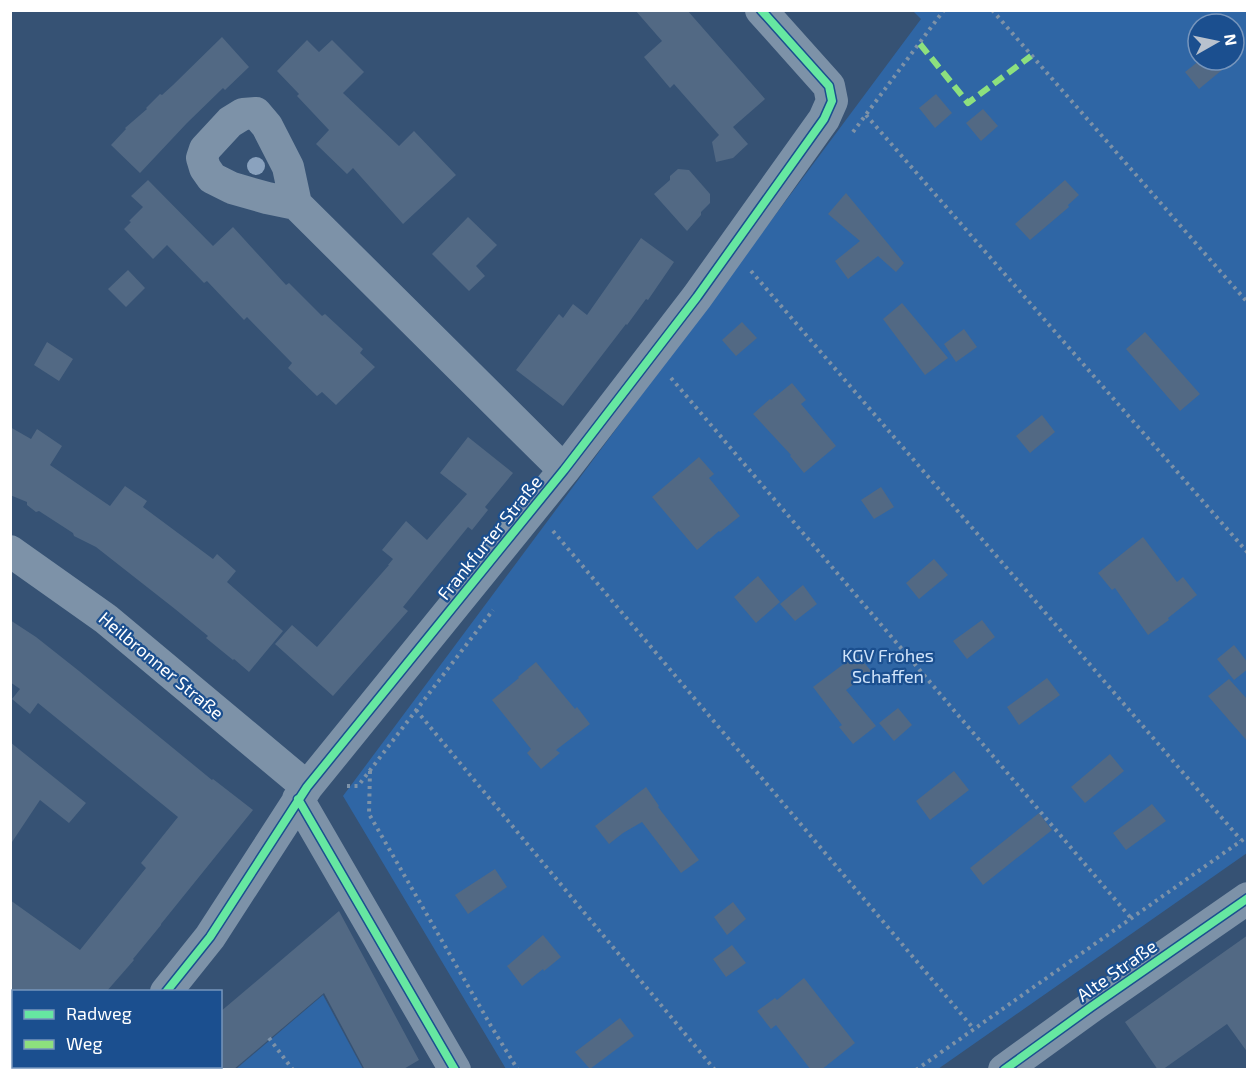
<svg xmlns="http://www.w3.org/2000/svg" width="1258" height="1080" viewBox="0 0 1258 1080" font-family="'Exo 2',sans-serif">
  <rect width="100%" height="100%" fill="#365274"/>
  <!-- green -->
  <path fill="#2f66a5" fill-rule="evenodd" d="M913,11H1247V853L938,1069H506L343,796L921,19ZM1198,24H1234V60H1198Z
    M323,995L363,1069H236Z"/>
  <!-- building -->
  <path fill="#526984" d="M635,10H687L765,99L733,127L748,144L733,158L716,162L712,142L719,135L674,84L670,88L644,57L662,41Z
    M222,37L249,67L225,90L223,88L187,123L140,173L111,145L126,129L125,128L147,109L146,108L160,94L162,95L173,85Z
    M307,40L319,52L332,40L364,72L343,93L399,146L414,131L456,175L403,224L353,168L347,174L316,144L329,130L297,96L299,94L277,71Z
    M1200,60H1234L1199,89L1185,72Z
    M936,94L952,113L935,128L919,108Z
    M983,109L998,126L981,141L966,123Z
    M678,169L689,170L710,194V203L701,212V215L687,231L654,194L670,180V176Z
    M148,180L213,246L233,227L286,285L289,283L322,316L325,314L363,349L360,353L375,367L336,405L322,392L317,396L288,368L292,363L247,317L244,320L207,281L204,283L167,245L153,259L124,229L131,222L129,221L143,207L131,196Z
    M1065,180L1079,195L1068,205L1069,207L1030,240L1015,224Z
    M846,193L904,263L896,272L878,256L848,279L835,261L860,241L828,214Z
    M468,217L497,245L476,266L485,276L469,291L432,254Z
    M641,238L674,262L648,300L646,299L627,325L626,324L563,406L516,370L559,314L563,318L573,304L587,315Z
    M128,270L145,288L126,307L108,289Z
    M902,303L948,358L925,375L883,319Z
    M742,322L757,338L736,356L722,340Z
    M964,329L977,347L956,362L944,344Z
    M1145,332L1200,394L1180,411L1126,349Z
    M47,342L73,359L59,381L34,365Z
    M792,383L806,400L801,404L836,446L804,473L790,456L791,455L753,414L770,399L771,400Z
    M1042,415L1055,432L1030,453L1016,436Z
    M10,427L31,439L37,429L62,446L50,465L110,506L125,486L147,501L143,507L213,559L217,554L236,571L227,582L283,631L249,672L234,659L233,660L206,638L208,636L175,609L96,547L74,536L73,533L39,511L36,512L27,505V502L10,495Z
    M468,437L513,473L485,507L488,510L472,530L468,527L403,607L408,611L333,696L275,644L292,625L317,647L389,565H388L393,559L382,550L406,521L427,540L467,494L440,473Z
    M699,457L714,474L709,478L740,516L720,532L719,531L697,550L652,497Z
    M881,487L894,507L874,519L861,500Z
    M1143,537L1177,582L1183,577L1197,595L1168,618L1169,620L1148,635L1115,588L1112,590L1098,573Z
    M934,559L948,575L919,599L906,583Z
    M758,576L780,602L756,623L734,597Z
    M803,585L817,604L795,621L780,604Z
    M10,620L36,637L79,671L212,780L213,779L253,810L161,924V925L133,959L134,960L106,992H10V900L80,950L146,868L141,863L178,817L38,703L30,714L12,699L20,689L10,682Z
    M982,620L995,637L967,659L953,641Z
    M1234,645L1248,663V669L1234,680L1217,659Z
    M857,654L871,671L846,690L876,726L853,744L839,727L842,725L813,687Z
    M536,662L575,709L577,707L590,724L556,750L560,753L541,769L527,753L531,749L492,700L519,678L518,677Z
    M1047,678L1060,695L1019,725L1007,707Z
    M1229,679L1248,700V742L1208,696Z
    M898,708L912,725L894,741L879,723Z
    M10,742L86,803L69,823L40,800L10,845Z
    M1110,754L1124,771L1085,803L1071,787Z
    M954,771L969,790L930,820L916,801Z
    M646,787L659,806L658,807L699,860L681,873L642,822L623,833L609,844L595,826Z
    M1152,804L1166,821L1126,850L1113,833Z
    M1039,813L1052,830L983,885L970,868Z
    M495,869L507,887L468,914L455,895Z
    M733,902L746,919L727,935L714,917Z
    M339,911L419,1060L402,1070H365L324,993L233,1070H220V1012Z
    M543,935L561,957L544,971L543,969L522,986L507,966Z
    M1248,935V1053L1227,1024L1162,1070H1158L1125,1022Z
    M732,945L746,963L726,977L713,959Z
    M804,978L855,1043L821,1070H811L776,1025L771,1029L757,1011L775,998L777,1000Z
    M620,1018L634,1036L590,1069L575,1052Z"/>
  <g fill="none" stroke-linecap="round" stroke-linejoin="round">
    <!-- path -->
    <path stroke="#7d92a8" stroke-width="4" stroke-dasharray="3 4.5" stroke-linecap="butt" d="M992,10L1248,303
      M866,115L1248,553
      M853,132L944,10
      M751,271L1241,840
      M671,378L1130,917
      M553,531L973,1028
      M416,710L715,1070
      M370,771L369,814L491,1026L518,1070
      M347,786H358L493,610
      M269,1038L293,1070
      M916,1070L1248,836"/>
    <!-- minor -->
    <path stroke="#7d92a8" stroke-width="32" d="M296,204L267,198L232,188L212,178L205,168L202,158L205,149L230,122L243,114L256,113L267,126L288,167L296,204L564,470
      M10,551L106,619L307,787
      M298,799L455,1070
      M166,992L210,937L307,787L564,470L697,297L824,119L832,101L829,86L761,10
      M83,1070L86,1066
      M1004,1070L1091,1007L1248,898"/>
    <!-- quiet -->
    <path stroke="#8de07e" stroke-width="6" stroke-dasharray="12 6" stroke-linecap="butt" d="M920,44L968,103L1031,56"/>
    <!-- cycleway casing -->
    <g stroke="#1b4f8f" stroke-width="11">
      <path id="cycleway" d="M298,799L455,1070
        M166,992L210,937L307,787L564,470L697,297L824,119L832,101L829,86L761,10
        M1004,1070L1091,1007L1248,898"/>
    </g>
    <!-- cycleway -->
    <use href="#cycleway" stroke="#66e7a1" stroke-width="8"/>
  </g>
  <!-- trees -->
  <circle fill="#8aa2be" cx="256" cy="166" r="9"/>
  <g text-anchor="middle" stroke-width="4.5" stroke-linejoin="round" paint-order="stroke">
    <!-- street labels -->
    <g font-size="18" fill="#fff" stroke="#1b4f8f">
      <text transform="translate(490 538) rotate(-51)" y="6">Frankfurter Straße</text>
      <text transform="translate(161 666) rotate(40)" y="6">Heilbronner Straße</text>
      <text transform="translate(1117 971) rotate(-35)" y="6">Alte Straße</text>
    </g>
    <!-- park labels -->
    <g font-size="18" fill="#cfe3fa" stroke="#1b4f8f">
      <text x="888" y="662">KGV Frohes<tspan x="888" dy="21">Schaffen</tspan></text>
    </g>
  </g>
  <!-- border -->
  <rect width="1258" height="1080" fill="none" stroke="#ffffff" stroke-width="24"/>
  <!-- legend -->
  <rect x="12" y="990" width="210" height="78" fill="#1b4f8f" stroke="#7695bc" stroke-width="1.5"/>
  <rect x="24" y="1010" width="30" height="9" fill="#66e7a1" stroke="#7695bc" stroke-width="1.5"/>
  <text x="66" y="1020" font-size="18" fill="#ffffff">Radweg</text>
  <rect x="24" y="1040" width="30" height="9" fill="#8de07e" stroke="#7695bc" stroke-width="1.5"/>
  <text x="66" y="1050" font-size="18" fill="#ffffff">Weg</text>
  <!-- north arrow -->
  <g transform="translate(1216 42) rotate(81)"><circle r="28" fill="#1b4f8f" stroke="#7695bc" stroke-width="1.5"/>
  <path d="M0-4.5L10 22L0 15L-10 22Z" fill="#b9c2ce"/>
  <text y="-9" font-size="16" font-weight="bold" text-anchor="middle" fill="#ffffff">N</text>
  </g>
</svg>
